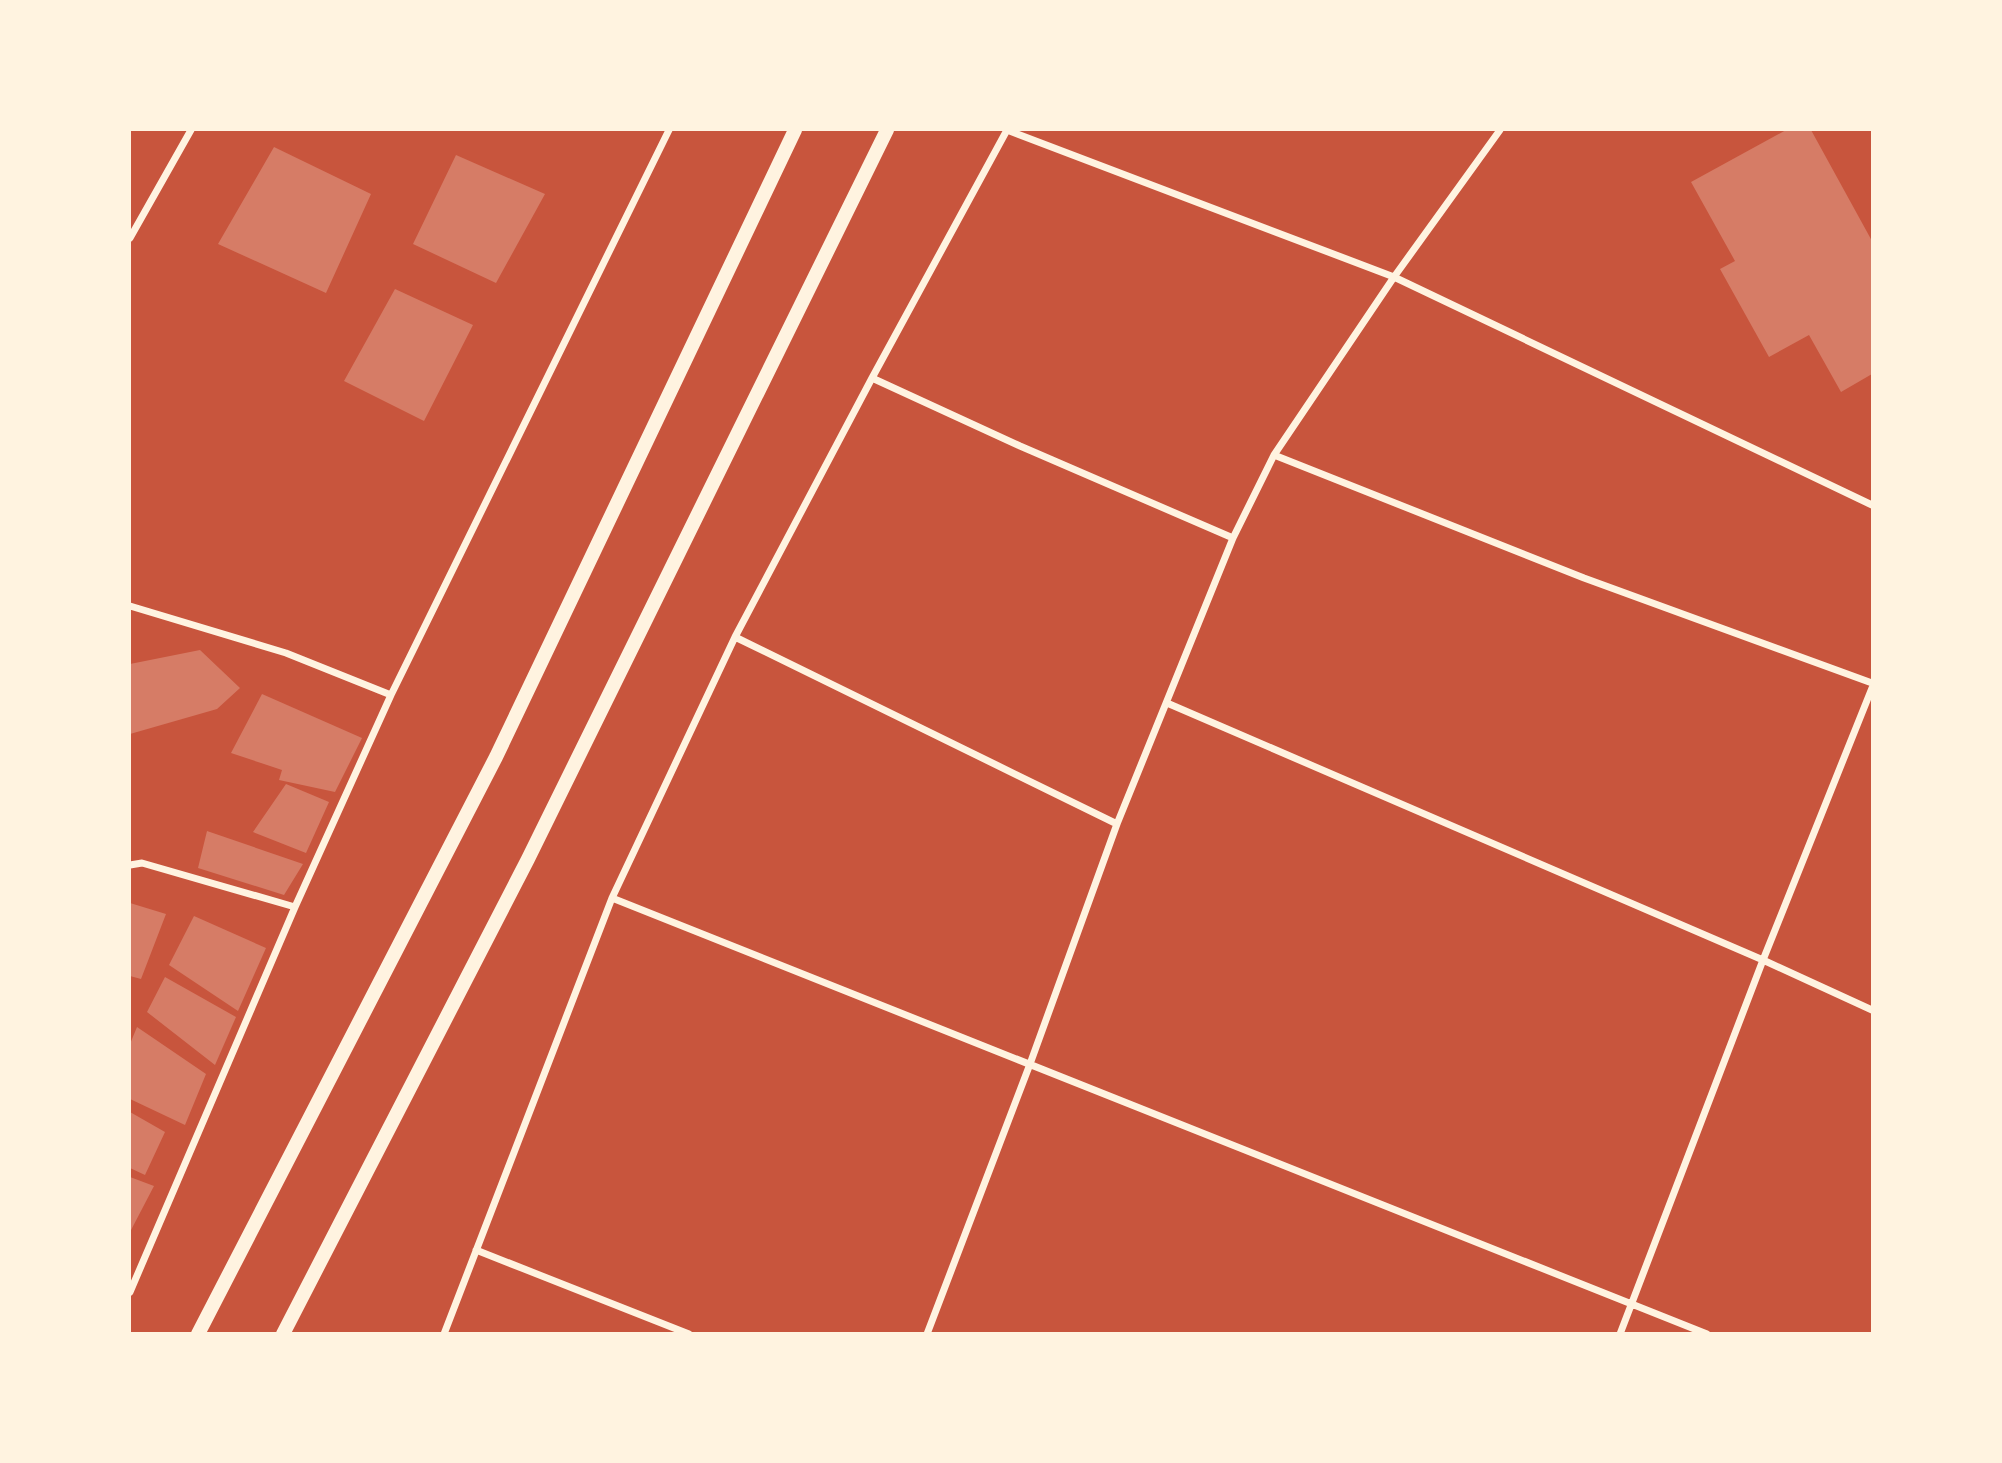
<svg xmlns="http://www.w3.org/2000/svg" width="2002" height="1463" viewBox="0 0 2002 1463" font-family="'Libre Baskerville',serif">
  <rect width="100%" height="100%" fill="#c8553d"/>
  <!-- building -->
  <path fill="#d67c66" d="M1786,130H1811L1872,241V374L1841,392L1809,335L1769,357L1720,269L1735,261L1691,182Z
    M274,147L371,194L326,293L218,244Z
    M456,155L545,194L496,283L413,244Z
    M395,289L473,325L424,421L344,381Z
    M200,650L240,688L217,709L130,734V664Z
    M262,694L362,738L335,792L279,780L282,770L231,753Z
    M286,784L329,802L306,853L253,832Z
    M207,831L303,864L284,895L198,868Z
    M130,903L166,914L141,979L130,976Z
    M194,916L266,948L238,1011L169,965Z
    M165,977L236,1017L215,1065L147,1012Z
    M137,1027L206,1074L185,1125L130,1099V1044Z
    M130,1112L165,1132L145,1175L130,1168Z
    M130,1177L154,1186L130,1232Z"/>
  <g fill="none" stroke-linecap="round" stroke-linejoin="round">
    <!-- minor -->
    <path stroke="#fff3e0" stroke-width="7" d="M1007,130L1394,277L1872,505
      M130,238L191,130
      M872,378L1020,446L1233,538
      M1274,455L1584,578L1872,683
      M130,606L286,653L391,695
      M735,637L1117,824
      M1167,703L1763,960L1872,1010
      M130,865L142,863L295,907
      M612,898L1707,1334
      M476,1250L689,1334
      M130,1292L295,907L391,695L669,130
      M444,1334L612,898L735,637L872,378L1007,130
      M927,1334L1030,1064L1117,824L1233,538L1274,455L1394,277L1500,130
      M1620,1334L1763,960L1872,688"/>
    <!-- secondary -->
    <path stroke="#fff3e0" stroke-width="14" d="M198,1334L496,757L795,130
      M283,1334L528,859L887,130"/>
  </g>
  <!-- border -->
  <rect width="2002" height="1463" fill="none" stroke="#fff3e0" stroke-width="262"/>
</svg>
